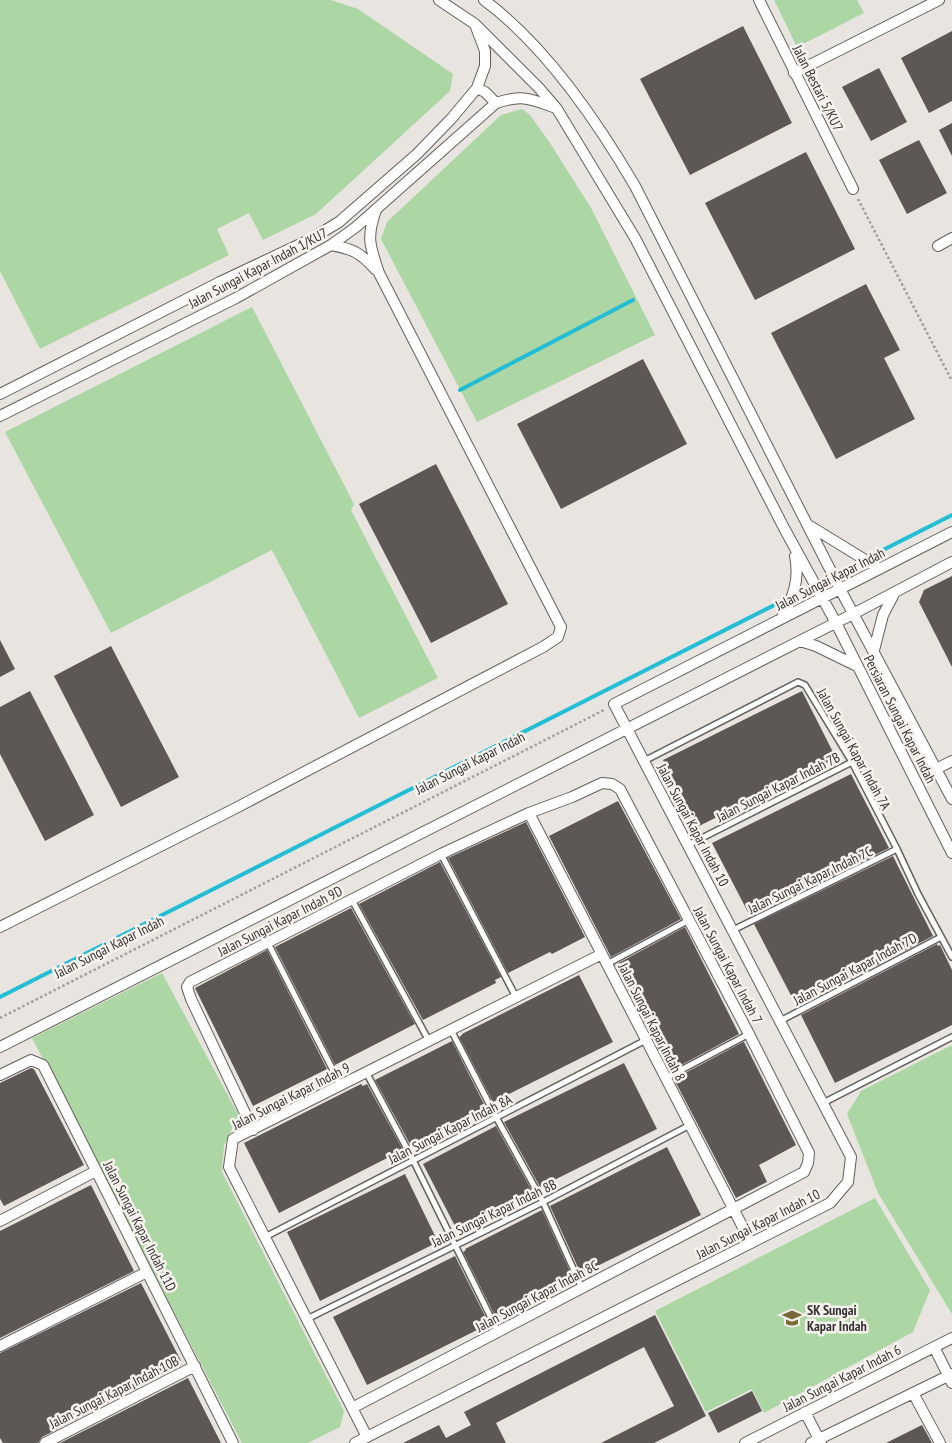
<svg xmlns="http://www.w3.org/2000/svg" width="952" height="1443" viewBox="0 0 952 1443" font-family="'PT Sans Narrow',sans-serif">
  <rect width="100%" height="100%" fill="#e8e5e0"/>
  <!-- green -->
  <path fill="#acd6a3" d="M0,0H331L358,9L453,74L450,91L316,214L263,240L249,213L217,229L229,255L40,349L0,271Z
    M774,0H857L864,13L797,47Z
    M522,109L530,115L550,143L591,208L655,335L477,422L381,239L387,222L501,115Z
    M252,307L354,504L351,510L438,678L359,718L272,550L111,633L5,432Z
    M162,973L239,1116L224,1145L222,1172L344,1411L340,1427L308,1443H242L32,1038Z
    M952,1045V1314L878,1193L847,1114L861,1091Z
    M875,1198L930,1290L913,1332L764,1413L752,1389L706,1412L655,1311Z"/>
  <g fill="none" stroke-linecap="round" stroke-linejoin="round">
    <!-- stream -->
    <path stroke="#23bdd5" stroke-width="4" d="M460,390L633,300
      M0,997L952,515"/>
  </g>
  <!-- building -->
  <path fill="#5d5756" d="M743,26L792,123L690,175L640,79Z
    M952,31V101L929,113L901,58Z
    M879,68L907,122L871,141L842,87Z
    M952,123V156L939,130Z
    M919,140L947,193L907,214L879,160Z
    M806,152L855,249L755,300L705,203Z
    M866,284L900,350L884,358L915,419L836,459L771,333Z
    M643,359L687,444L561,509L517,424Z
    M436,464L508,604L431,643L359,504Z
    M952,576V667L919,602L924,590Z
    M0,640L15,669L0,677Z
    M111,646L179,777L121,807L54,676Z
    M30,691L94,815L45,841L0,754V707Z
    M802,691L836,758L697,827L663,760Z
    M851,774L889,848L750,916L712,843Z
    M618,801L681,919L611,957L549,836Z
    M526,822L585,937L552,954L550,952L508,973L448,858Z
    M893,856L933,936L797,1007L754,924Z
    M440,862L501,977L495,980L496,983L423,1020L359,904Z
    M351,908L415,1024L335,1065L275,947Z
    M685,927L739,1034L670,1071L615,965Z
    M937,944L938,946L940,945L952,970V1025L835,1083L801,1015Z
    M267,950L327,1069L253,1106L195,988Z
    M579,975L613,1042L493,1102L459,1037L462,1035V1034Z
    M452,1041L486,1108L411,1146L375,1080Z
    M743,1042H744L796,1145L759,1165L767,1182L736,1198L674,1079Z
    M624,1063L657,1129L540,1187L504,1122Z
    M31,1068L34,1069L84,1165L4,1206L0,1199V1083Z
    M361,1084L363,1086L367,1084L403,1150L279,1213L244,1143Z
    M496,1126L532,1191L457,1230L423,1164Z
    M667,1147L701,1215L581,1274L550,1206Z
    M405,1174L438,1242L320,1301L287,1232Z
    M91,1185L134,1271L0,1338V1231Z
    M542,1210L573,1278L496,1318L463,1252L466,1250L465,1249Z
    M455,1256L488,1322L484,1324L485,1326L367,1385L333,1317Z
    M141,1283L181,1361H179L181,1365L42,1437L38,1443H3L0,1438V1353Z
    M655,1315L706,1416L676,1432L654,1443H601L674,1406L644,1347L496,1423L506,1443H403L439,1425L446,1438L471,1425L464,1412Z
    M188,1378L221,1443H60Z
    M752,1391L762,1411L718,1433L708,1413Z
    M922,1425L932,1443H886Z"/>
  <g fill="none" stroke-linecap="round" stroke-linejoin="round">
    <!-- lane casing -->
    <g stroke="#63605c" stroke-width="8">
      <path id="lane" d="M644,761L798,682L805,685L852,762L897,849L918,894L952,957
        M688,845L852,762
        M441,854L516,997
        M352,900L429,1041
        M733,930L897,849
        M268,943L341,1086
        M607,964L689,920
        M780,1021L941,937
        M451,1030L496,1117L543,1202L582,1288
        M366,1072L413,1160L498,1332
        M666,1078L749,1034
        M823,1103L952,1037
        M265,1237L646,1040
        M307,1319L543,1202L690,1125"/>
    </g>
    <!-- street casing -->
    <g stroke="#63605c" stroke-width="12">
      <path id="street" d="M439,0L475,24L539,88L557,109L635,238L784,528L836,623L952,853
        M484,0C545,45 597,121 635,186L840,589L952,799
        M759,0L853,189
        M794,73L939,0
        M477,88L485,92L496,103
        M331,245C353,249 361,253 375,269
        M938,246L952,238
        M0,394L220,282L311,239L339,222L417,154L451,119L477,88L485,66V51L476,27
        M0,416L236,298L331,245L356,227L496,103C523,94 531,99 556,108
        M810,526L880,569
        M781,619C793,598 800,580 795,556
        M800,641L816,646L857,666
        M874,650L883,615L895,592
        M936,769L952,761
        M529,813L751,1243
        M0,927L232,810L543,647L558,637L561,627L379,273C370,246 366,238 376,210
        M0,1047L855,613L952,562
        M0,1075L31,1060L43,1065L233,1443
        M253,1130L191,999L187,987L190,982L441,854L529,813L572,797L602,783L612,784L620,789L749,1034L809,1153L808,1163L804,1172L352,1408
        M0,1221L96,1171
        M0,1346L147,1272
        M934,1347L952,1383
        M913,1393L940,1443
        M805,1412L821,1443
        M367,1437L229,1167L233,1139L602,954
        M45,1443L195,1366
        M355,1443L830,1203L848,1182L851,1157L614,704L952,532
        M745,1443L952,1338
        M811,1443L952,1374"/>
    </g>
    <!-- path -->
    <path stroke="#a19e9b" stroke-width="2.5" stroke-dasharray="2.5 2.5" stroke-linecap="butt" d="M858,199L952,381
      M0,1018L604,710"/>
    <!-- lane -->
    <use href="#lane" stroke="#fff" stroke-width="5"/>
    <!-- street -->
    <use href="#street" stroke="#fff" stroke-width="10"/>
  </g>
  <!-- icons -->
  <defs>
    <g id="school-bare" transform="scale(1.5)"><path d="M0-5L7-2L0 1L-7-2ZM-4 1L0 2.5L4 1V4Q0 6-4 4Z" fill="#776936" stroke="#f6f2ee" stroke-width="2.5" paint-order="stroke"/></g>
  </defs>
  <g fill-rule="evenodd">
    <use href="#school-bare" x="792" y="1318"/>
  </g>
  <g text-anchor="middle" stroke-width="5" stroke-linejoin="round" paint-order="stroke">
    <!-- street labels -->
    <g font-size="14" fill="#353432" stroke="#f6f2ee">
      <text transform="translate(818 88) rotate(63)" y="5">Jalan Bestari 5/KU7</text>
      <text transform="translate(258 268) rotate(-28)" y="5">Jalan Sungai Kapar Indah 1/KU7</text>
      <text transform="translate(830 579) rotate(-27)" y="5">Jalan Sungai Kapar Indah</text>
      <text transform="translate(900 719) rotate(63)" y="5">Persiaran Sungai Kapar Indah</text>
      <text transform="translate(854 749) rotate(61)" y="5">Jalan Sungai Kapar Indah 7A</text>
      <text transform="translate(470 763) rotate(-27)" y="5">Jalan Sungai Kapar Indah</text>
      <text transform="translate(778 787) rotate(-27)" y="5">Jalan Sungai Kapar Indah 7B</text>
      <text transform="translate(693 825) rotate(62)" y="5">Jalan Sungai Kapar Indah 10</text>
      <text transform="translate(810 880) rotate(-26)" y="5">Jalan Sungai Kapar Indah 7C</text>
      <text transform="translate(280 921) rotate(-27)" y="5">Jalan Sungai Kapar Indah 9D</text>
      <text transform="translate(109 947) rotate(-27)" y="5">Jalan Sungai Kapar Indah</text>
      <text transform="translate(728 965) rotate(62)" y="5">Jalan Sungai Kapar Indah 7</text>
      <text transform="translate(855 969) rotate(-28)" y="5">Jalan Sungai Kapar Indah 7D</text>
      <text transform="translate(652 1022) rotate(63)" y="5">Jalan Sungai Kapar Indah 8</text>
      <text transform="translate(291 1096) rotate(-27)" y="5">Jalan Sungai Kapar Indah 9</text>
      <text transform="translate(450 1129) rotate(-27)" y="5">Jalan Sungai Kapar Indah 8A</text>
      <text transform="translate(494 1213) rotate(-26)" y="5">Jalan Sungai Kapar Indah 8B</text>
      <text transform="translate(758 1224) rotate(-27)" y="5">Jalan Sungai Kapar Indah 10</text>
      <text transform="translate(140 1226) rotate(63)" y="5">Jalan Sungai Kapar Indah 11D</text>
      <text transform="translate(537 1296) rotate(-28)" y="5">Jalan Sungai Kapar Indah 8C</text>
      <text transform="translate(842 1378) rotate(-27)" y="5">Jalan Sungai Kapar Indah 6</text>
      <text transform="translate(114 1392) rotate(-27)" y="5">Jalan Sungai Kapar Indah 10B</text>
    </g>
    <!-- poi labels -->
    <g font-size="14" font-weight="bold" fill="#353432" stroke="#f6f2ee" text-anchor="start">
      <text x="807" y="1315">SK Sungai<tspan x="807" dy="16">Kapar Indah</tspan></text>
    </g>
  </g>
</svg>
